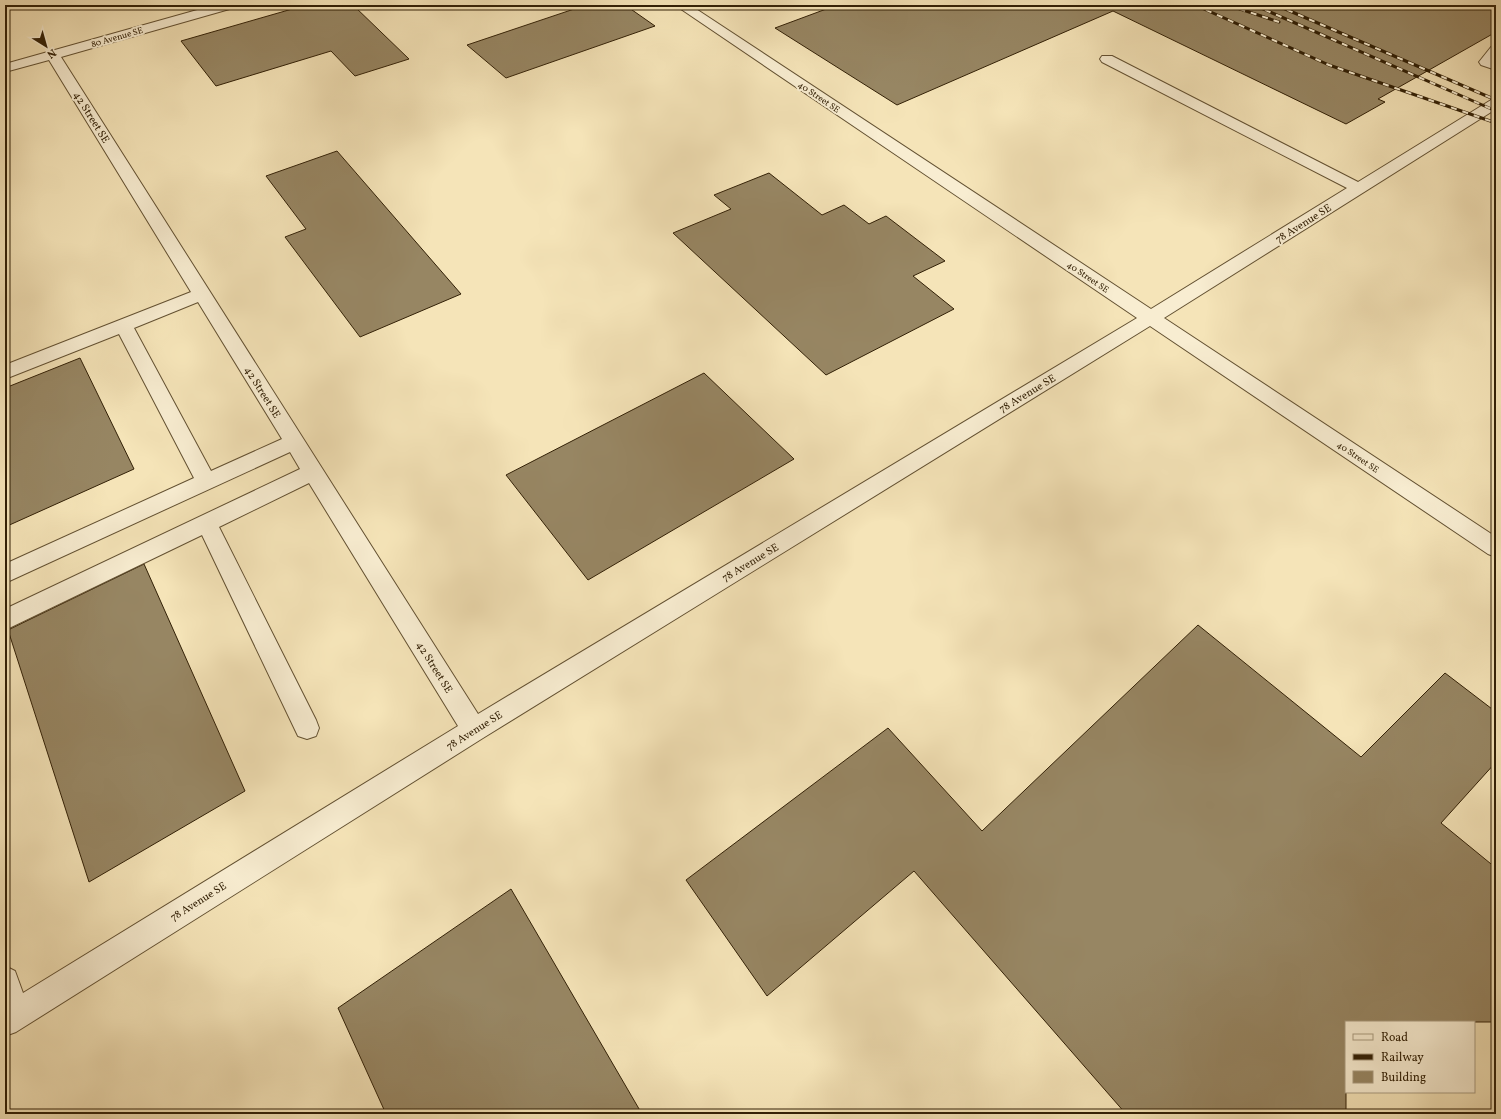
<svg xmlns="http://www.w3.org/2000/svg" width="1501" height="1119" viewBox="0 0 1501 1119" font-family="Vollkorn,serif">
  <rect width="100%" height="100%" fill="#f5e4b8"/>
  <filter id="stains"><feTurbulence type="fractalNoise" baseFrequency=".005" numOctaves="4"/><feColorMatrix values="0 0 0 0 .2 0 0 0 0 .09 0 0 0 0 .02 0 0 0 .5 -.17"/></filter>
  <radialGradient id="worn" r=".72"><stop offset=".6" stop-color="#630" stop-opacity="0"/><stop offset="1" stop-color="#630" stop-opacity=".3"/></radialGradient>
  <!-- building -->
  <path fill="#978663" stroke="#322006" d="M306,5H353L409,59L355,76L331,51L216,86L181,41Z
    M586,5H625L655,26L506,78L467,45Z
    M837,5H1496V32L1378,99L1385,102L1346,124L1113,11L897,105L775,28Z
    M337,151L461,294L360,337L285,237L306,229L266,176Z
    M769,173L822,215L844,205L869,224L886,216L945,261L913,276L954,309L826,375L673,233L731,209L714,195Z
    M80,358L134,469L5,527V388Z
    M704,373L794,459L588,580L506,475Z
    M144,564L245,791L89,882L8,630Z
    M1198,625L1361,757L1445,673L1496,712V762L1441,823L1496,868V1022H1346V1114H1126L914,871L767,996L686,880L888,728L982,831Z
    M511,889L642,1114H386L338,1008Z"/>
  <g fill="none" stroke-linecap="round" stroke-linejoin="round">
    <!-- minor casing -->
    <g stroke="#635132" stroke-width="2">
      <path id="minor" d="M215,5H235L233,8L61,57L478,714L1137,318L675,5H690L1151,309L1347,188L1102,62L1100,59L1102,56H1112L1358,182L1491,100L1496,99V109L1164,318L1496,537V557L1488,554L1150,326L483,738L16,1032L5,1036V966L15,971L23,993L458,726L309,483L219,527L316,720L319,728L316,736L307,739L298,736L202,535L5,630V609L300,469L290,452L5,583V564L194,478L119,334L5,379V365L191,292L49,60L5,72V64ZM198,302L282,439L211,471L134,328Z
        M1496,46L1494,61H1496V70L1481,65L1479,62L1491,47Z"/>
    </g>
    <!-- minor -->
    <use href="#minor" fill="#f8edd1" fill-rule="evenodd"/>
    <!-- rail casing -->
    <g stroke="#322006" stroke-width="3">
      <path id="rail" d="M1195,5L1329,65L1496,123
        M1228,5L1279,22
        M1254,5L1496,111
        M1276,5L1496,100"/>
    </g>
    <!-- rail -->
    <use href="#rail" stroke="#f8edd1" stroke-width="2" stroke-dasharray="6" stroke-linecap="butt"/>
  </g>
  <g text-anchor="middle" stroke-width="4" stroke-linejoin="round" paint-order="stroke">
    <!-- far-street labels -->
    <g font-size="9" fill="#322006" stroke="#f8edd1">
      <text transform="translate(117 37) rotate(-16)" y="3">80 Avenue SE</text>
      <text transform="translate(819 97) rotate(34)" y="3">40 Street SE</text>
      <text transform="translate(1088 277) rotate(34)" y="3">40 Street SE</text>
      <text transform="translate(1358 457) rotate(34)" y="3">40 Street SE</text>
    </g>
    <!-- street labels -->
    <g font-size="11" fill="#322006" stroke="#f8edd1">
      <text transform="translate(92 117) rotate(58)" y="4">42 Street SE</text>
      <text transform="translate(1303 223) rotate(-32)" y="4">78 Avenue SE</text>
      <text transform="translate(263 392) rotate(58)" y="4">42 Street SE</text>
      <text transform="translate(1027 393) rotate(-31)" y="4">78 Avenue SE</text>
      <text transform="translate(750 562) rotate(-31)" y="4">78 Avenue SE</text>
      <text transform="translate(435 667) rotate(58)" y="4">42 Street SE</text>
      <text transform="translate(474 730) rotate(-32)" y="4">78 Avenue SE</text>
      <text transform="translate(198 901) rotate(-32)" y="4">78 Avenue SE</text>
    </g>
  </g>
  <!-- margin -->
  <rect width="1501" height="1119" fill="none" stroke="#f5e4b8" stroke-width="20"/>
  <rect x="6" y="6" width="1489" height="1107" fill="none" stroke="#322006" stroke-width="2"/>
  <rect x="10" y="10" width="1481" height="1099" fill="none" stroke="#322006"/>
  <!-- legend -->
  <rect x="1345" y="1021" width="130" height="72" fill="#f8edd1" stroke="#a99b80"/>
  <rect x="1353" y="1034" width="20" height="6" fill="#f8edd1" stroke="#a99b80"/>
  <text x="1381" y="1041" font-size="12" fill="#322006">Road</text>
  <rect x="1353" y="1054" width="20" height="6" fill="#322006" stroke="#a99b80"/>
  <text x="1381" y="1061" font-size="12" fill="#322006">Railway</text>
  <rect x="1353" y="1071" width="20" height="12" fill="#978663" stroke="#a99b80"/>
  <text x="1381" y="1081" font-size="12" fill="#322006">Building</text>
  <!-- north arrow -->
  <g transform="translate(46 46) rotate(143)" stroke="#f8edd1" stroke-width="3" paint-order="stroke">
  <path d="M0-3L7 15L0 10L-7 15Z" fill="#322006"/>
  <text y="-6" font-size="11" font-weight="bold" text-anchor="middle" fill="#322006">N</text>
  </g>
  <rect width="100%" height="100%" filter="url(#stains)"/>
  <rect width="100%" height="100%" fill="url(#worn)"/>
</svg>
